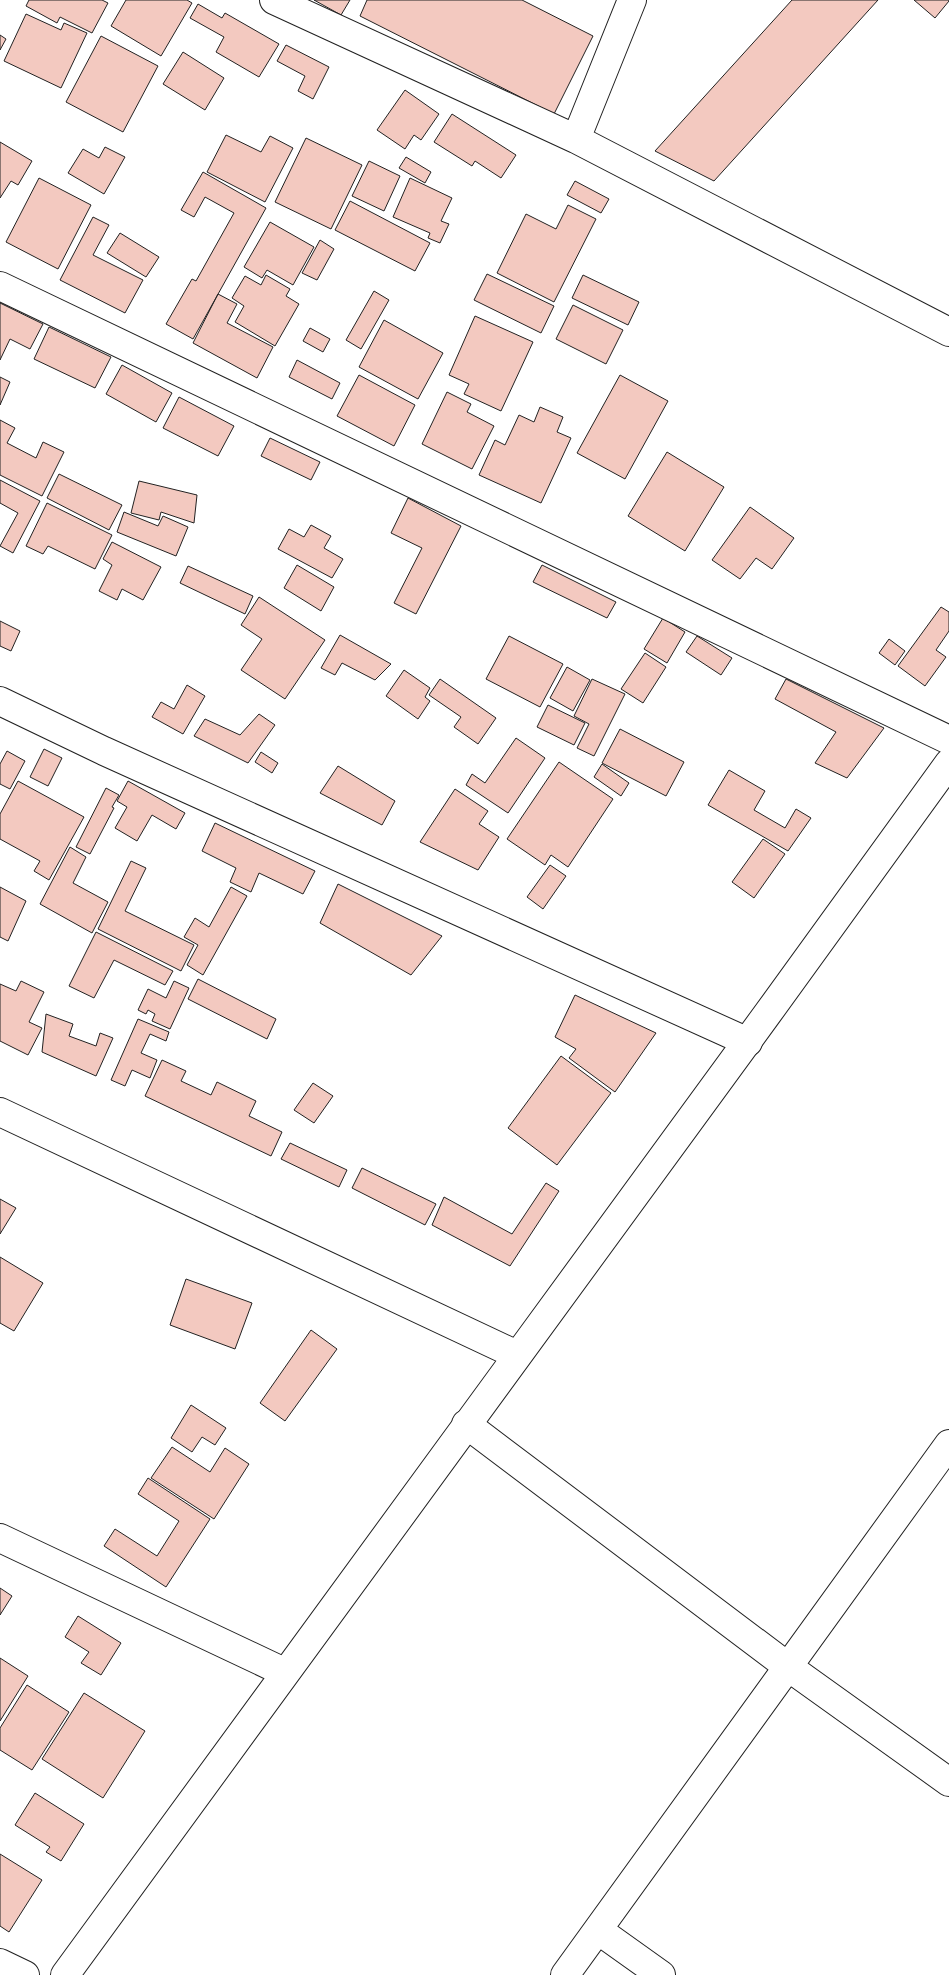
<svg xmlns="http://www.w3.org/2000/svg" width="949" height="1975" viewBox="0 0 949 1975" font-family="'Fira Sans',sans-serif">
  <rect width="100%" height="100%" fill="#fff"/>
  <!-- building -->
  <path fill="#f3c9c0" stroke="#222" d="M29,0H102L108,3L92,33L60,17L57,23L26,6Z
    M126,0H187L192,3L161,56L111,26Z
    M314,0H350L341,15Z
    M367,0H522L593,36L554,114L360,16Z
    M792,0H878L714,181L655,151Z
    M914,0H949V1L935,18Z
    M198,4L222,18L225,13L279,44L259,77L216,52L224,37L190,18Z
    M26,14L61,30L64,23L87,33L61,88L4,61Z
    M0,35L6,39L0,50Z
    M101,36L158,66L123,132L66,102Z
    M286,45L329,67L313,99L298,91L305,76L277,61Z
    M183,52L224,78L205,110L163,84Z
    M405,90L439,114L421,140L414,135L405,149L377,130Z
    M452,114L516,155L501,178L475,161L472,166L434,142Z
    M226,135L261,152L270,136L293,148L265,202L207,172Z
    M306,138L362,165L331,229L275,202Z
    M0,142L32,161L18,185L11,181L0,198Z
    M105,147L125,157L104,194L68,173L83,149L99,158Z
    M406,157L431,172L425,183L399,168Z
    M369,161L400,176L384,211L352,196Z
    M203,172L266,208L193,339L166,324L192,279L196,281L234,213L205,197L194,217L181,210Z
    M39,178L91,205L58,269L6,242Z
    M410,178L452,198L441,221L449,224L440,243L428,238L430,233L393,217Z
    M575,181L609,199L601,213L567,195Z
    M350,201L430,243L415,271L335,230Z
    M568,205L596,219L554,302L497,273L526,214L556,229Z
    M93,217L109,225L93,255L143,280L125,313L60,280Z
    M270,222L314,247L293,285L267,270L262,278L244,267Z
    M120,233L159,257L146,277L107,253Z
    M320,240L334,249L317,280L302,273Z
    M487,274L554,306L541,333L474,300Z
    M266,275L290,289L286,296L299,304L275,346L235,322L244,306L232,298L245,276L261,285Z
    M583,275L639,302L628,325L572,298Z
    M374,291L389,300L361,349L346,340Z
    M218,294L237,304L227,323L273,347L257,378L193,343Z
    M0,303L43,324L30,349L10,339L0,360Z
    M573,305L623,330L606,364L556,339Z
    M475,316L533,342L501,411L464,394L469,384L449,375Z
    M384,320L443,353L418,399L359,367Z
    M49,327L111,357L95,388L34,359Z
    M310,328L330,339L323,352L303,341Z
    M297,360L340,383L332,399L289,377Z
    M122,365L172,393L156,422L106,394Z
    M359,375L415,405L394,446L337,416Z
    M620,375L668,401L625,479L577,453Z
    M0,377L10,382L0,405Z
    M447,392L471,404L467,412L494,426L472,469L422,444Z
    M179,397L234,426L218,456L163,428Z
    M540,407L563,417L557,432L571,438L541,503L479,475L495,440L505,445L519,415L534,422Z
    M0,420L15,428L7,443L36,458L43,442L64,452L42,496L0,475Z
    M270,438L320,462L311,480L261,456Z
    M667,452L724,487L685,551L628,516Z
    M59,474L122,505L109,530L47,498Z
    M0,480L40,501L13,553L0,546L18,513L0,503Z
    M139,481L197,495L194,523L161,512L159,520L131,513Z
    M408,498L461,526L416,614L394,603L422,548L391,533Z
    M47,503L112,535L95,569L48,546L43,554L26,546Z
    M750,507L794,538L772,569L756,558L740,579L712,560Z
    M124,512L158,526L163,516L188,527L176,556L117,532Z
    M311,525L331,536L324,548L343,559L332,578L278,549L289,529L304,537Z
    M112,542L161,567L143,600L122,589L117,600L99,591L112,565L103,559Z
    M297,565L334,587L321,611L284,588Z
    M542,565L616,602L607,618L533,582Z
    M188,566L253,596L245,614L180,583Z
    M259,597L325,640L285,699L241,670L262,639L241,625Z
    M941,607L949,612V631L936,650L946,657L925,686L898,666Z
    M663,618L685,632L667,663L644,649Z
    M0,621L20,631L11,651L0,646Z
    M340,635L391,664L375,680L342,663L335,675L321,668Z
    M509,636L563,664L540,707L486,679Z
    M697,636L732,658L721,675L686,652Z
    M889,639L905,651L895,665L879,653Z
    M645,653L666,667L643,703L621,689Z
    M567,667L590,680L573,711L550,698Z
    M404,670L430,688L425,697L430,701L418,719L386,696Z
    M440,679L496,718L478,744L454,727L461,717L429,695Z
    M592,679L625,694L594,756L577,748L589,724L574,716Z
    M786,679L884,728L847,778L815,763L836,732L775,699Z
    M187,685L205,696L183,734L152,717L161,702L174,709Z
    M548,705L585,723L574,745L537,727Z
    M259,714L275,725L248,763L194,736L205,719L240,735Z
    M620,729L684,762L666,796L602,763Z
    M516,738L545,758L508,813L466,785L472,774L485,783Z
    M44,749L62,758L48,786L30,777Z
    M7,751L25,761L10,789L0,784V764Z
    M261,752L278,763L272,773L255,762Z
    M559,762L613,799L568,867L551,855L545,865L507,839Z
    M602,764L629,783L621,796L594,777Z
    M338,766L395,801L382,825L320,793Z
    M729,770L765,791L754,810L785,828L796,809L811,818L788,851L708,805Z
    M18,781L84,817L49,880L34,871L40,861L0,839V814Z
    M128,781L185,813L176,829L152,815L137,841L115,828L127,807L117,801Z
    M106,788L119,795L112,807L114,808L90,854L76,847Z
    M455,789L488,811L479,824L499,837L478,870L420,842Z
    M215,823L315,871L303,894L259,873L251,892L230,882L236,868L202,851Z
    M763,839L785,854L754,898L732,882Z
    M70,847L86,857L73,883L108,902L92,933L40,904Z
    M131,861L146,868L125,911L194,945L181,971L98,929Z
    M550,865L566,876L543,909L527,897Z
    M338,884L442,936L411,975L320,923Z
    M0,887L26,901L8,941L0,937Z
    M231,887L247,896L203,975L187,965L198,945L184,937L195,918L209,927Z
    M96,932L173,971L165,985L114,960L94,998L69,986Z
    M198,979L276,1019L267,1039L188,999Z
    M21,981L44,992L29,1022L42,1028L28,1055L0,1041V984L16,991Z
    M174,981L189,988L170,1029L152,1021L155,1014L148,1010L146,1014L138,1010L148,989L166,998Z
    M575,995L656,1033L615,1092L569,1058L576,1049L555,1037Z
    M46,1014L73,1024L69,1036L96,1046L100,1033L113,1038L96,1076L42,1052Z
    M138,1019L169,1032L166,1041L150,1034L141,1053L157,1060L150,1078L132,1070L125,1086L111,1080Z
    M561,1056L611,1093L557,1165L508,1128Z
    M162,1060L186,1071L181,1081L211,1095L217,1082L256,1101L249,1116L282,1132L271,1156L145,1096Z
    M313,1083L333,1096L314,1123L294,1110Z
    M290,1143L347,1170L339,1187L281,1159Z
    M362,1168L436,1204L425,1225L352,1188Z
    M546,1183L559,1191L510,1266L432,1225L444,1197L512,1234Z
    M0,1199L16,1208L0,1234Z
    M0,1257L43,1283L14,1331L0,1323Z
    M186,1279L252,1303L235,1349L170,1325Z
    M311,1330L337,1349L285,1421L260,1403Z
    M191,1405L226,1428L215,1445L202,1437L192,1452L171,1438Z
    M172,1447L210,1472L225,1448L249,1464L214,1519L151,1478Z
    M148,1478L210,1519L166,1587L104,1546L115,1529L157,1556L179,1521L138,1494Z
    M0,1588L12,1596L0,1615Z
    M78,1616L121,1643L101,1675L81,1663L89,1652L65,1637Z
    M0,1658L28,1676L0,1721Z
    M27,1685L69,1712L32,1770L0,1750V1728Z
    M84,1693L145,1731L103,1798L42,1759Z
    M35,1793L84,1824L61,1861L46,1852L50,1847L15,1825Z
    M0,1854L42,1880L9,1932L0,1926Z"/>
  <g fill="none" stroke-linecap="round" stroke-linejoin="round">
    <!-- minor casing -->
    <g stroke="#222" stroke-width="30">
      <path id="minor" d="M274,0L576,139L949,332
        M576,139L632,0
        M0,286L949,740
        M0,701L104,751L748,1042
        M0,1112L517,1355
        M466,1424L787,1666L949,1782
        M0,1538L284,1672
        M598,1930L661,1975
        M0,1963L25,1975
        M565,1975L949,1444"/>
    </g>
    <!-- major casing -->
    <g stroke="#222" stroke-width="30">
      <path id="major" d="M65,1975C358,1570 657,1169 949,763"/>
    </g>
    <!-- minor -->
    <use href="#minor" stroke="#fff" stroke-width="28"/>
    <!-- major -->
    <use href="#major" stroke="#fff" stroke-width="28"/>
  </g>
</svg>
